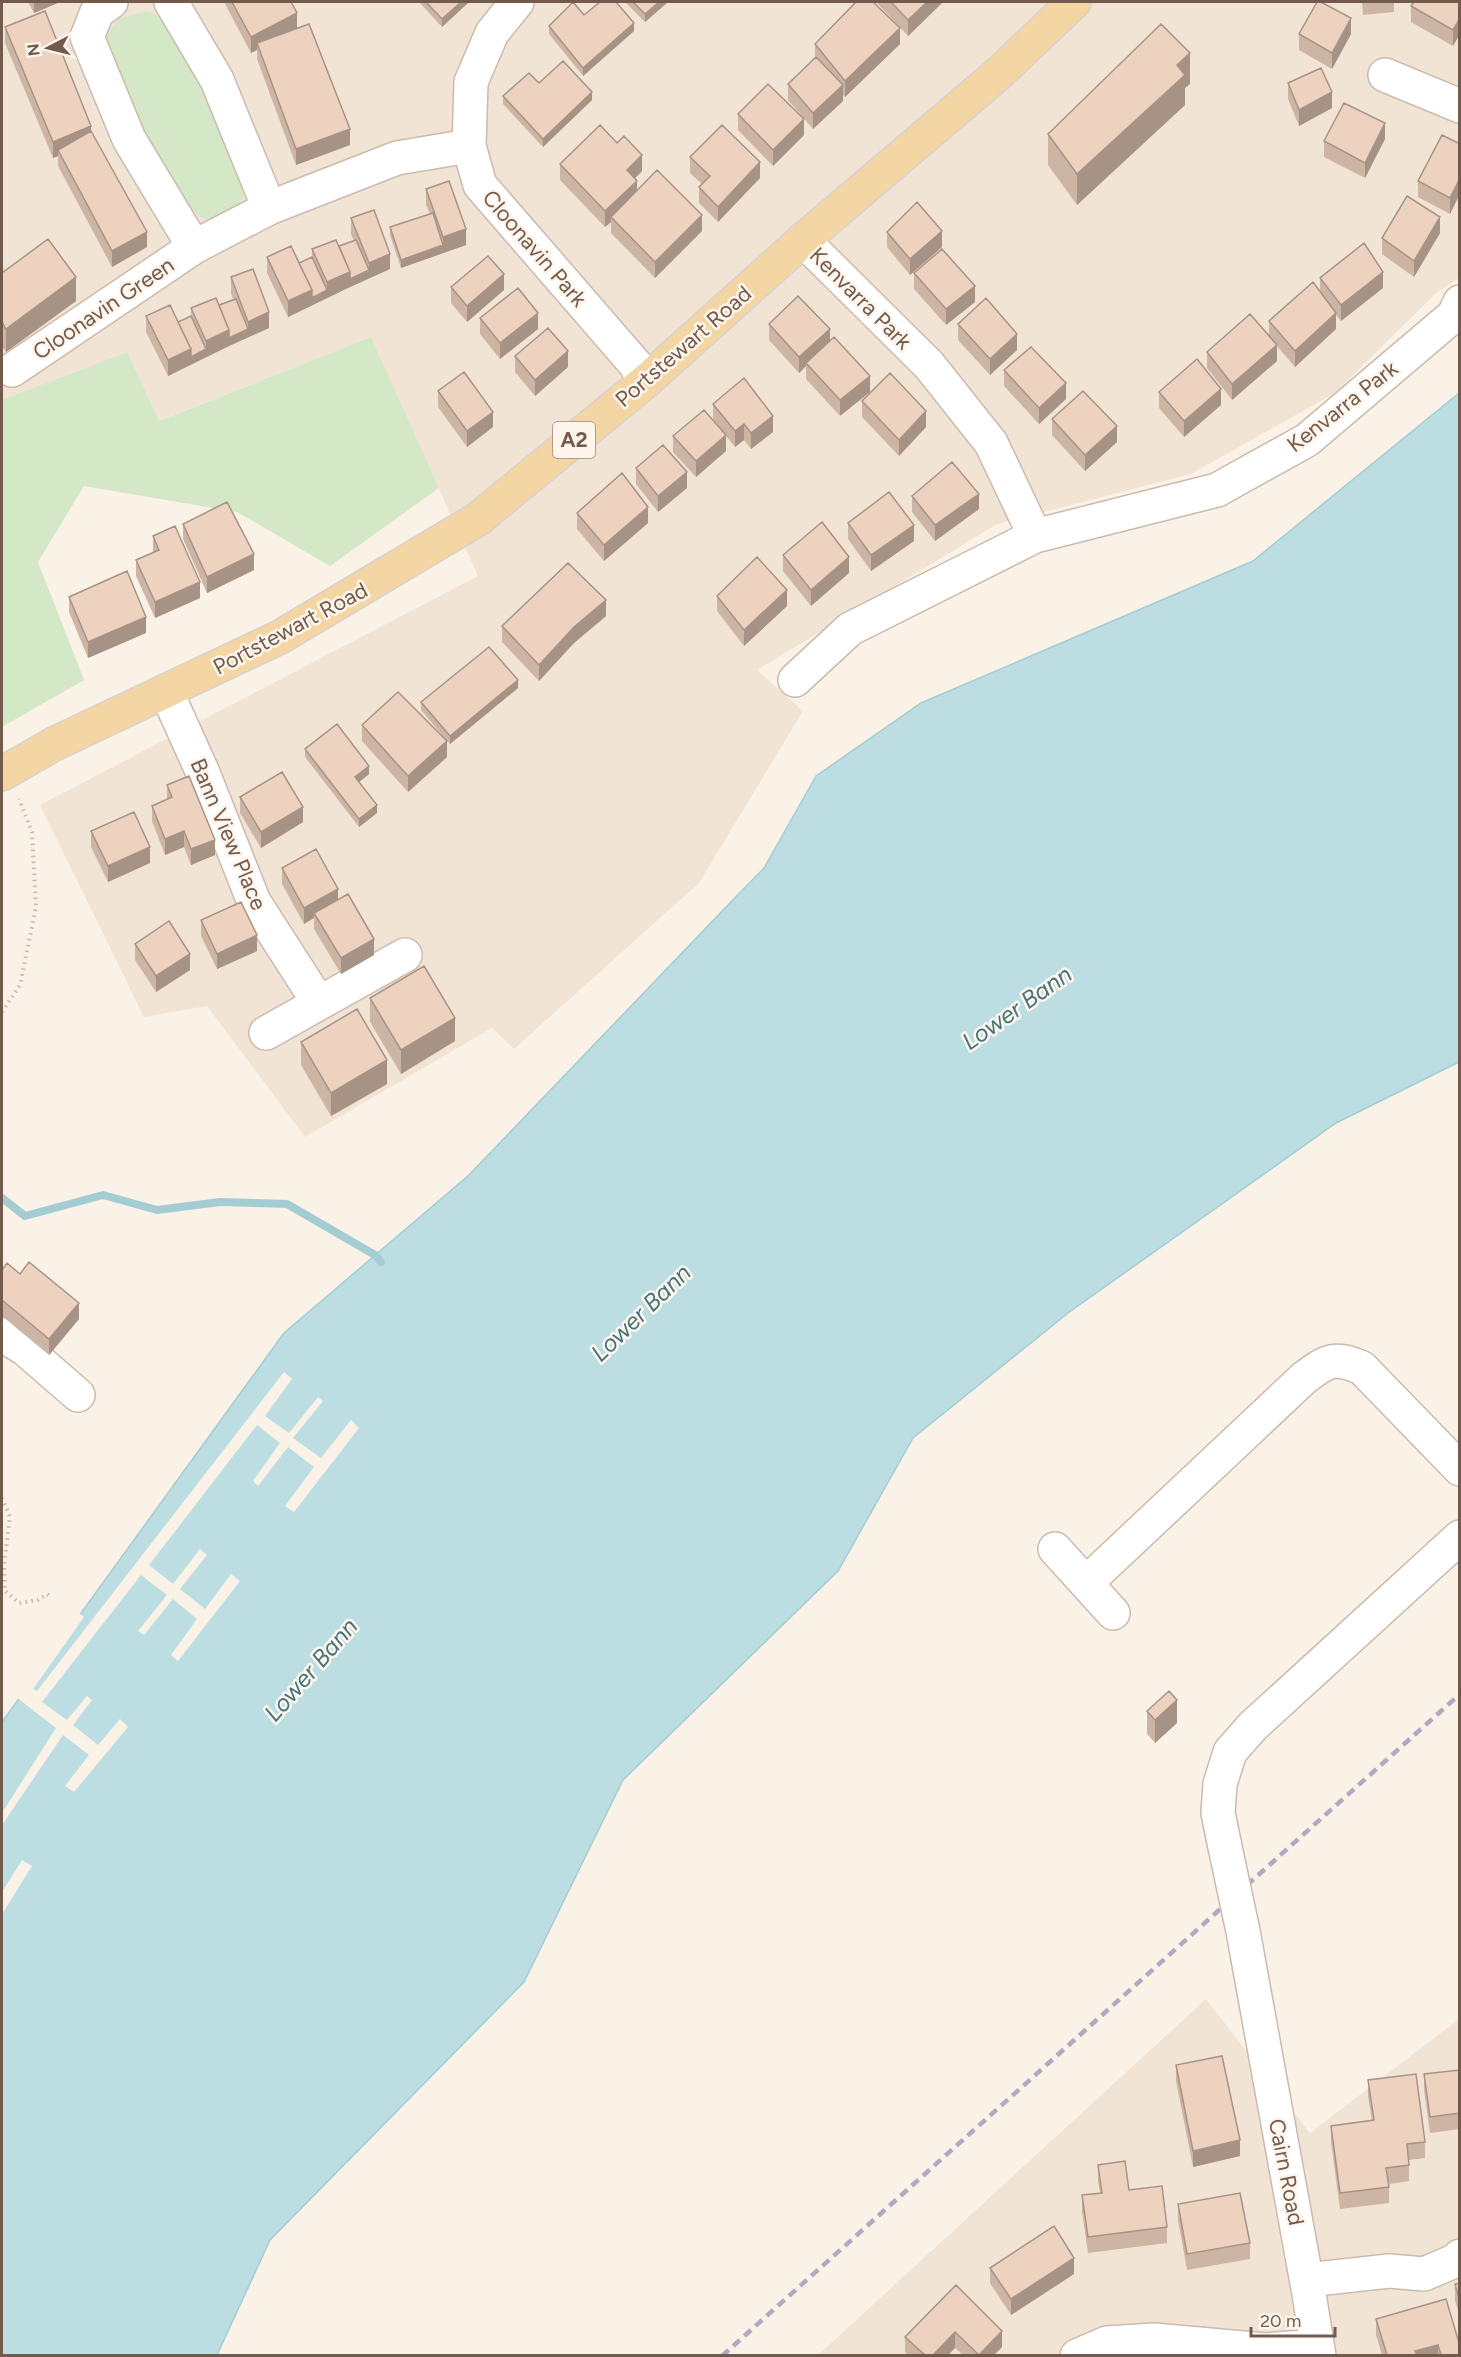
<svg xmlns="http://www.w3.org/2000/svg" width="1461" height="2357" viewBox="0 0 1461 2357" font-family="Figtree,sans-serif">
  <rect width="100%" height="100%" fill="#faf2e6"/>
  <!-- residential -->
  <path fill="#f2e4d5" d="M2,2H1459V278L1436,293L1335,393L1191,474L997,524L757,670L803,711L699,883L514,1049L492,1028L305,1137L207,1006L144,1017L40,805L478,576L371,337L158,421L127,352L2,400Z
    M1206,1999L1310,2133L1459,2019V2355L817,2356Z"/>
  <!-- green -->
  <path fill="#d4e7c6" d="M145,11L167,19L248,187L235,217L211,224L175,198L103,38L119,19Z
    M371,337L439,488L330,566L237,512L84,486L38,562L84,680L2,727V400L127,352L159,421Z"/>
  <!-- water -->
  <path fill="#bcdee3" stroke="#a3cdd3" stroke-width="1.5" d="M1459,393V1062L1336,1123L1068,1313L913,1438L838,1571L623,1780L524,1982L270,2240L217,2355L2,2356V1722L284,1333L469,1175L727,906L764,868L816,776L921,703L1253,561Z"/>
  <!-- pier -->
  <path fill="#faf2e6" d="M284,1372L292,1379L265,1416L289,1433L318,1397L323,1401L293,1438L321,1458L351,1420L359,1428L294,1512L285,1506L314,1467L288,1447L258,1486L253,1481L280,1443L257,1425L149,1565L173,1584L200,1549L207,1555L180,1589L205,1609L231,1574L240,1581L178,1661L171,1655L197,1619L173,1599L144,1635L138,1631L167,1595L141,1575L42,1702L67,1720L87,1696L92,1700L73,1725L98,1745L120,1719L128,1727L74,1792L65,1786L89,1755L63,1735L2,1825V1813L56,1728L16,1697L78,1612L84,1617L33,1689L37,1691Z
    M22,1860L32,1866L2,1914V1892Z"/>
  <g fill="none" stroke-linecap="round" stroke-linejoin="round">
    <!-- stream -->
    <path stroke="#a3cdd3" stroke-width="8" d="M2,1198L25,1216L103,1195L157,1210L220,1202L287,1204L375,1255L381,1262"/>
    <!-- minor casing -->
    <g stroke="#cbbaad" stroke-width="36">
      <path id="minor" d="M111,2L97,12L87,37L129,139L194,247
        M171,2L217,80L269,208
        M517,2L492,33L471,82L469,146L480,185L635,364L646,381
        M1385,75L1460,106
        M803,240L929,365L991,443L1035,536
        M12,370L194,247L269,208L397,158L469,146
        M795,680L850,629L1035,536L1217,490L1307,440L1454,315L1460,302
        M166,691L203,773L254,902L319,1003
        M266,1033L405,955
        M2,1335L25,1349L78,1395
        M1055,1549L1113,1613
        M1086,1583L1304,1378C1328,1360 1334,1356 1362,1368L1460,1469
        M1225,1847L1218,1813L1220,1784L1230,1752L1253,1726L1460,1537
        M1243,1931L1309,2294L1319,2356
        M1307,2280L1389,2271L1424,2274L1457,2260L1460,2256
        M1077,2356L1107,2343L1154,2340L1265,2350L1317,2346"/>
    </g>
    <!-- major casing -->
    <g stroke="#d8d1cd" stroke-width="36">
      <path id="major" d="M2,774L54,744L280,637L478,519L646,381L803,240L998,74L1074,2"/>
    </g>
    <!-- path -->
    <path stroke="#d2b5a3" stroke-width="4" stroke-dasharray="1.5 4.5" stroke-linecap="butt" d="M2,1012L20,985L36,907L32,832L19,799
      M2,1498L10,1517L4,1564L5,1591L19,1603L38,1600L47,1594L52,1598"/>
    <!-- minor -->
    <use href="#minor" stroke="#fff" stroke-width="33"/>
    <!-- major -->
    <use href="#major" stroke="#f4d5a4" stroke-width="33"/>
    <!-- rail -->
    <path stroke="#b5a6c3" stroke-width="4.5" stroke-dasharray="9 6" stroke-linecap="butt" d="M722,2356L1460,1694"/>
    <!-- minor-bridge casing -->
    <g stroke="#cbbaad" stroke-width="36" stroke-linecap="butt">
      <path id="minor-bridge" d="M1225,1847L1243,1931"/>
    </g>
    <!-- minor-bridge -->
    <use href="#minor-bridge" stroke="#fff" stroke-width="33"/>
  </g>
  <!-- wall -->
  <path fill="#cdb5a5" d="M28,2H60L34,13Z
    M224,2H291L297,28L350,145L296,165L257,59V50L251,53Z
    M419,2H469L442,27Z
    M625,2H668L645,22Z
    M876,2H943L908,36Z
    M1362,2H1394V12L1363,15Z
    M1460,2L1453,46L1411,22V6Z
    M584,15L634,31L583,76L549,34V26Z
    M5,27L91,126V131L147,247L112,267L58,166V156L53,158L5,43Z
    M1299,34H1351L1332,69L1299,50Z
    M815,44H900L845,97L843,95V101L813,129L788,100V84L815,58Z
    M539,83L592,100L543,147L503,104V96Z
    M1288,83L1332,108L1299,126L1288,99Z
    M1190,84L1185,88V105L1077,205L1048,165V134Z
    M738,114L804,135L773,166L738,130Z
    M1385,139L1365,178L1324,157V141Z
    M1460,144L1450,214L1418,197V181Z
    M690,157L760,178L718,222L699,203V187L702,184L690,173Z
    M560,164L642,171L635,178L637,190L702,231L655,278L611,233V222L605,227L560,180Z
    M426,189L466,245L401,268L390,235V227L430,214L426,205Z
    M351,218L390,269L350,287L288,317L267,273V257L299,263L312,257V249L339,246L354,241L351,234Z
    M887,232L942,247L910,275L887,247Z
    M1440,233L1414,277L1382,254V238Z
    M2,273L76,301L6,352L2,346Z
    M914,273L975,302L946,325L914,289Z
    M231,277L269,328L229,346L168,376L146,332V316L178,322L191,316V308L219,305L233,299L231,293Z
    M1320,278L1383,288L1341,321L1336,315V329L1295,367L1277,346V361L1232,400L1207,368V352L1269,336V321L1320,292Z
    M451,287L504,290L467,322L451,303Z
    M480,318L538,329L500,359L480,334Z
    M769,324L830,341L870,376L840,416L806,379V366L799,373L769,340Z
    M958,324L1017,350L990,375L958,340Z
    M515,356L568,367L535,396L515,372Z
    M1004,370L1066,399L1039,424L1004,386Z
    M438,391L493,427L467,447L438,407Z
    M1159,392L1221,405L1184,437L1159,408Z
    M862,401L926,427L899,456L862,417Z
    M713,404L773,432L751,449L744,440L735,447L726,436V451L696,477L673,452V436L718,425L713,419Z
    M1052,419L1117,442L1085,471L1052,435Z
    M636,468L687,488L658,512L636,484Z
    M912,496L979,509L935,541L912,512Z
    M577,513L648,523L604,561L577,529Z
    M848,523L914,541L871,571L848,539Z
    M183,524L254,570L207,593L183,539Z
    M153,536L200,598L155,618L136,576V560L153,553Z
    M783,555L849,573L811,606L783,571Z
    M717,596L787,606L744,646L717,611Z
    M69,597L146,633L88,658L69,612Z
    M606,616L574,643L539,681L502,642V626Z
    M518,688L450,744L421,710V702Z
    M362,725L447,757L408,792L362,741Z
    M305,749L369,774L359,782L377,813L359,827L305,757Z
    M167,785L215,855L191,865L184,847L165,855L152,821V806L167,799Z
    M240,797L303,822L261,848L240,813Z
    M91,831L150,863L108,882L91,847Z
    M282,868L338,899L374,955L341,974L314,929V918L304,924L282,884Z
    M201,920L257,951L217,969L201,936Z
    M135,944L190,970L156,992L135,960Z
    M370,998L455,1041L401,1074L370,1022Z
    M301,1042L387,1084L331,1116L301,1065Z
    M2,1270L20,1274L79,1319L49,1355L2,1316Z
    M1147,1711L1177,1723L1155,1743L1147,1734Z
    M1176,2065L1240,2156L1193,2167L1176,2081Z
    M1460,2070V2129L1430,2133L1424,2090V2074Z
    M1368,2080L1425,2142V2158L1409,2160V2181L1389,2184V2203L1340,2209L1331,2142V2126L1372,2121L1368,2096Z
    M1098,2165L1129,2190L1167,2227V2243L1088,2253L1082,2211V2195L1100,2193L1098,2181Z
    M1178,2204L1250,2243V2259L1187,2270L1178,2220Z
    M990,2268L1074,2274L1011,2315L990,2283Z
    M1460,2283V2318L1455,2300V2284Z
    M956,2285L1002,2347L994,2355H963L955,2348L948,2355H908L905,2352V2337Z
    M1376,2319L1460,2355H1382L1376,2335Z"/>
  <!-- shaded-wall -->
  <path fill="#a79386" d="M34,2H60L34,13Z
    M461,2H469L442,27V19Z
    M659,2H668L645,22V14Z
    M927,2H943L908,36V20Z
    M297,13V29L257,43V50L251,53V37Z
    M1351,18V34L1332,69V53Z
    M1460,18V34L1453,46V30Z
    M634,23V31L583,76V68Z
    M900,28V44L845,97V81Z
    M1190,53V84L1185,88V105L1077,205V174L1177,65Z
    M843,85V101L813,129V113Z
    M592,92V100L543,147V139Z
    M1332,92V108L1299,126V110Z
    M804,119V135L773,166V150Z
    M1385,123V139L1365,178V163Z
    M91,126V141L58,150V156L53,158V142Z
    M350,129V145L296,165V149Z
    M642,155V171L627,186V170Z
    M760,162V178L718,222V207Z
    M1460,178V194L1450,214V198Z
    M637,181V197L611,217V222L605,227V211Z
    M702,215V231L655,278V262Z
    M1440,217V233L1414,277V261Z
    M466,229V245L401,268V260L443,245V237Z
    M942,231V247L910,275V259Z
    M147,232V247L112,267V251Z
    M390,254V269L350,287V279L369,270V263Z
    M350,272V287L288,317V301L312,290H327V282Z
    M1383,272V288L1341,321V305Z
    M504,274V290L467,322V306Z
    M76,277V301L6,352V329Z
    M975,286V302L946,325V309Z
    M269,312V328L229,346L168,376V360L191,349H206V341L229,330L248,329V322Z
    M538,313V329L500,359V343Z
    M1336,313V329L1295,367V351Z
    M830,329V345L806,363V366L799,373V357Z
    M1017,334V350L990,375V359Z
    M1277,345V361L1232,400V384Z
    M568,351V367L535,396V380Z
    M870,376V392L840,416V400Z
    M1066,383V399L1039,424V408Z
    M1221,389V405L1184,437V421Z
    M926,411V427L899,456V440Z
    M493,412V427L467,447V431Z
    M773,416V432L751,449V433Z
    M744,424V440L735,447V431Z
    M1117,426V442L1085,471V455Z
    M726,435V451L696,477V461Z
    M687,472V488L658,512V496Z
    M979,494V509L935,541V525Z
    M648,507V523L604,561V545Z
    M914,525V541L871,571V555Z
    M254,554V570L207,593V577Z
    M849,557V573L811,606V590Z
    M200,582V598L155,618V602Z
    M787,590V606L744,646V630Z
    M606,600V616L574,643L539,681V665L574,627Z
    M146,617V633L88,658V642Z
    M518,680V688L450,744V736Z
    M447,741V757L408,792V776Z
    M369,766V774L355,785V777Z
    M377,805V813L359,827V819Z
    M303,807V822L261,848V832Z
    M184,831V847L165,855V839Z
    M215,840V855L191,865V849Z
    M150,847V863L108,882V866Z
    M338,889V905L314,913V918L304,924V908Z
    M257,935V951L217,969V954Z
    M374,939V955L341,974V958Z
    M190,954V970L156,992V976Z
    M455,1018V1041L401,1074V1050Z
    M387,1060V1084L331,1116V1093Z
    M79,1303V1319L49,1355V1339Z
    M1177,1700V1723L1155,1743V1720Z
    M1240,2140V2156L1193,2167V2151Z
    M1074,2258V2274L1011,2315V2299Z
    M1002,2331V2347L994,2355H979Z
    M955,2332V2348L948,2355H933Z
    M1438,2345V2355H1415V2351Z"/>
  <!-- building -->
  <path fill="#eed2c0" stroke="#a79386" stroke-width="1.5" d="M232,2H291L297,13L251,37Z
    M426,2H461L442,19Z
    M573,2L584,15L600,2H616L634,23L583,68L549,26Z
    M633,2H659L645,14Z
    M856,2H873L900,28L845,81L815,44Z
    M891,2H927L908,20Z
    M1317,2H1321L1351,18L1332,53L1299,34Z
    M1414,2H1460V18L1453,30L1411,6Z
    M45,11L91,126L53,142L5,27Z
    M309,24L350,129L296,149L257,43Z
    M1161,24L1190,53L1177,65L1185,75L1077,174L1048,134Z
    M816,57L843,85L813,113L788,84Z
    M563,61L592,92L543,139L503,96L529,73L539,83Z
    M1321,68L1332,92L1299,110L1288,83Z
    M768,84L804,119L773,150L738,114Z
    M1344,103L1385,123L1365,163L1324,141Z
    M600,125L617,143L624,136L642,155L627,170L637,181L605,211L560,164Z
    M722,125L760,162L718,207L699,187L710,176L690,157Z
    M91,131L147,232L112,251L58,150Z
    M1442,135L1460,144V178L1450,198L1418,181Z
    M657,170L702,215L655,262L611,217Z
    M449,181L466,229L443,237L426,189Z
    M1407,196L1440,217L1414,261L1382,238Z
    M917,202L942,231L910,259L887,232Z
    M374,210L390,254L369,263L351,218Z
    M433,213L443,245L401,260L390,227Z
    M48,239L76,277L6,329L2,322V273Z
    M336,240L350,272L327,282L312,249Z
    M356,240L369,270L350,279V272L339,246Z
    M1364,243L1383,272L1341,305L1320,278Z
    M291,246L312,290L288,301L267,257Z
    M942,249L975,286L946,309L914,273Z
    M488,256L504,274L467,306L451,287Z
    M312,257L327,290L312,298V290L299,263Z
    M253,269L269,312L248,322L231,277Z
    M1313,282L1336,313L1295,351L1269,321Z
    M518,288L538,313L500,343L480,318Z
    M798,296L830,329L799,357L769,324Z
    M216,298L229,330L206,341L191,308Z
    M986,298L1017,334L990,359L958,324Z
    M236,299L248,329L229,338V330L219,305Z
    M170,305L191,349L168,360L146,316Z
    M1250,314L1277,345L1232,384L1207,352Z
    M191,316L206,349L191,357V349L178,322Z
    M548,328L568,351L535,380L515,356Z
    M834,337L870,376L840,400L806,363Z
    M1031,347L1066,383L1039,408L1004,370Z
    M1197,359L1221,389L1184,421L1159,392Z
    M464,372L493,412L467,431L438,391Z
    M890,373L926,411L899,440L862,401Z
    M744,378L773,416L751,433L744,424L735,431L713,404Z
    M1083,391L1117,426L1085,455L1052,419Z
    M704,410L726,435L696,461L673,436Z
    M663,445L687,472L658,496L636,468Z
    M952,462L979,494L935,525L912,496Z
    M622,473L648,507L604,545L577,513Z
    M889,492L914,525L871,555L848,523Z
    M227,502L254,554L207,577L183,524Z
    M822,522L849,557L811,590L783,555Z
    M175,526L200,582L155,602L136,560L159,550L153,536Z
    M757,557L787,590L744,630L717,596Z
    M568,563L606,600L574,627L539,665L502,626Z
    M127,571L146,617L88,642L69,597Z
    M489,647L518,680L450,736L421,702Z
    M398,692L447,741L408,776L362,725Z
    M337,724L369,766L355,777L377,805L359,819L305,749Z
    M282,772L303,807L261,832L240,797Z
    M189,776L215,840L191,849L184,831L165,839L152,806L172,797L167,785Z
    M134,812L150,847L108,866L91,831Z
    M316,849L338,889L304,908L282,868Z
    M348,894L374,939L341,958L314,913Z
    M241,902L257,935L217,954L201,920Z
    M169,921L190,954L156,976L135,944Z
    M424,966L455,1018L401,1050L370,998Z
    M357,1009L387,1060L331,1093L301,1042Z
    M29,1262L79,1303L49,1339L2,1300V1270L7,1263L20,1274Z
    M1169,1691L1177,1700L1155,1720L1147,1711Z
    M1222,2056L1240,2140L1193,2151L1176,2065Z
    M1460,2070V2113L1430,2117L1424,2074Z
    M1416,2074L1425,2142L1407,2144L1409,2165L1386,2168L1389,2187L1340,2193L1331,2126L1374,2120L1368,2080Z
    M1125,2161L1129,2190L1162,2186L1167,2227L1088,2237L1082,2195L1102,2193L1098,2165Z
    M1240,2193L1250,2243L1187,2254L1178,2204Z
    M1054,2226L1074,2258L1011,2299L990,2268Z
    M1460,2283V2302L1455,2284Z
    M956,2285L1002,2331L979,2355L955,2332L933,2355H925L905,2337Z
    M1446,2299L1460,2346V2355H1441L1438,2345L1415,2351L1417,2355H1387L1376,2319Z"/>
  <g text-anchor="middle" stroke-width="5" stroke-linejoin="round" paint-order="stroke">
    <!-- shield labels -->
    <rect fill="#fef6ec" stroke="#9c897d" stroke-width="1.5" x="553" y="422" width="42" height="36" rx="4.5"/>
    <g font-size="21" font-weight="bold" fill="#725a4d">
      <text x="574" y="447">A2</text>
    </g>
    <!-- street labels -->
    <g font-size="22" fill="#725a4d" stroke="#fef6ec">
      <text transform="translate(535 248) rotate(49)" y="8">Cloonavin Park</text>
      <text transform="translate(861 298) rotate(45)" y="8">Kenvarra Park</text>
      <text transform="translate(103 308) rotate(-34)" y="8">Cloonavin Green</text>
      <text transform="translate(683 346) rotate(-41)" y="8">Portstewart Road</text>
      <text transform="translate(1342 406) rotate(-38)" y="8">Kenvarra Park</text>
      <text transform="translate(290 628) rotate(-28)" y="8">Portstewart Road</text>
      <text transform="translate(229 834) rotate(67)" y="8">Bann View Place</text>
      <text transform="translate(1287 2172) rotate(79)" y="8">Cairn Road</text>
    </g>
    <!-- water labels -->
    <g font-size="24" font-style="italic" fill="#45747d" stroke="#fef6ec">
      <text transform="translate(1017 1008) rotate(-35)" y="8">Lower Bann</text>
      <text transform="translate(641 1313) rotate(-44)" y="8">Lower Bann</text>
      <text transform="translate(311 1670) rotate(-49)" y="8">Lower Bann</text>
    </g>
  </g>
  <!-- border -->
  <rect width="1461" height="2357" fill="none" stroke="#725a4d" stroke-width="6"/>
  <!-- north arrow -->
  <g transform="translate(48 48) rotate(263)" stroke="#fef6ec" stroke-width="4.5" paint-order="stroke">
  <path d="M0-4.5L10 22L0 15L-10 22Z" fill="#725a4d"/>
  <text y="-9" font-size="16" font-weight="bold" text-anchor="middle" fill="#725a4d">N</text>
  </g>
  <!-- scale -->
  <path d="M1251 2327v9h84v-9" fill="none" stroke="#725a4d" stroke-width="3"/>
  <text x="1260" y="2327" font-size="18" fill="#725a4d" stroke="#fef6ec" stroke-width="4.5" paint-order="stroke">20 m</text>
</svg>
